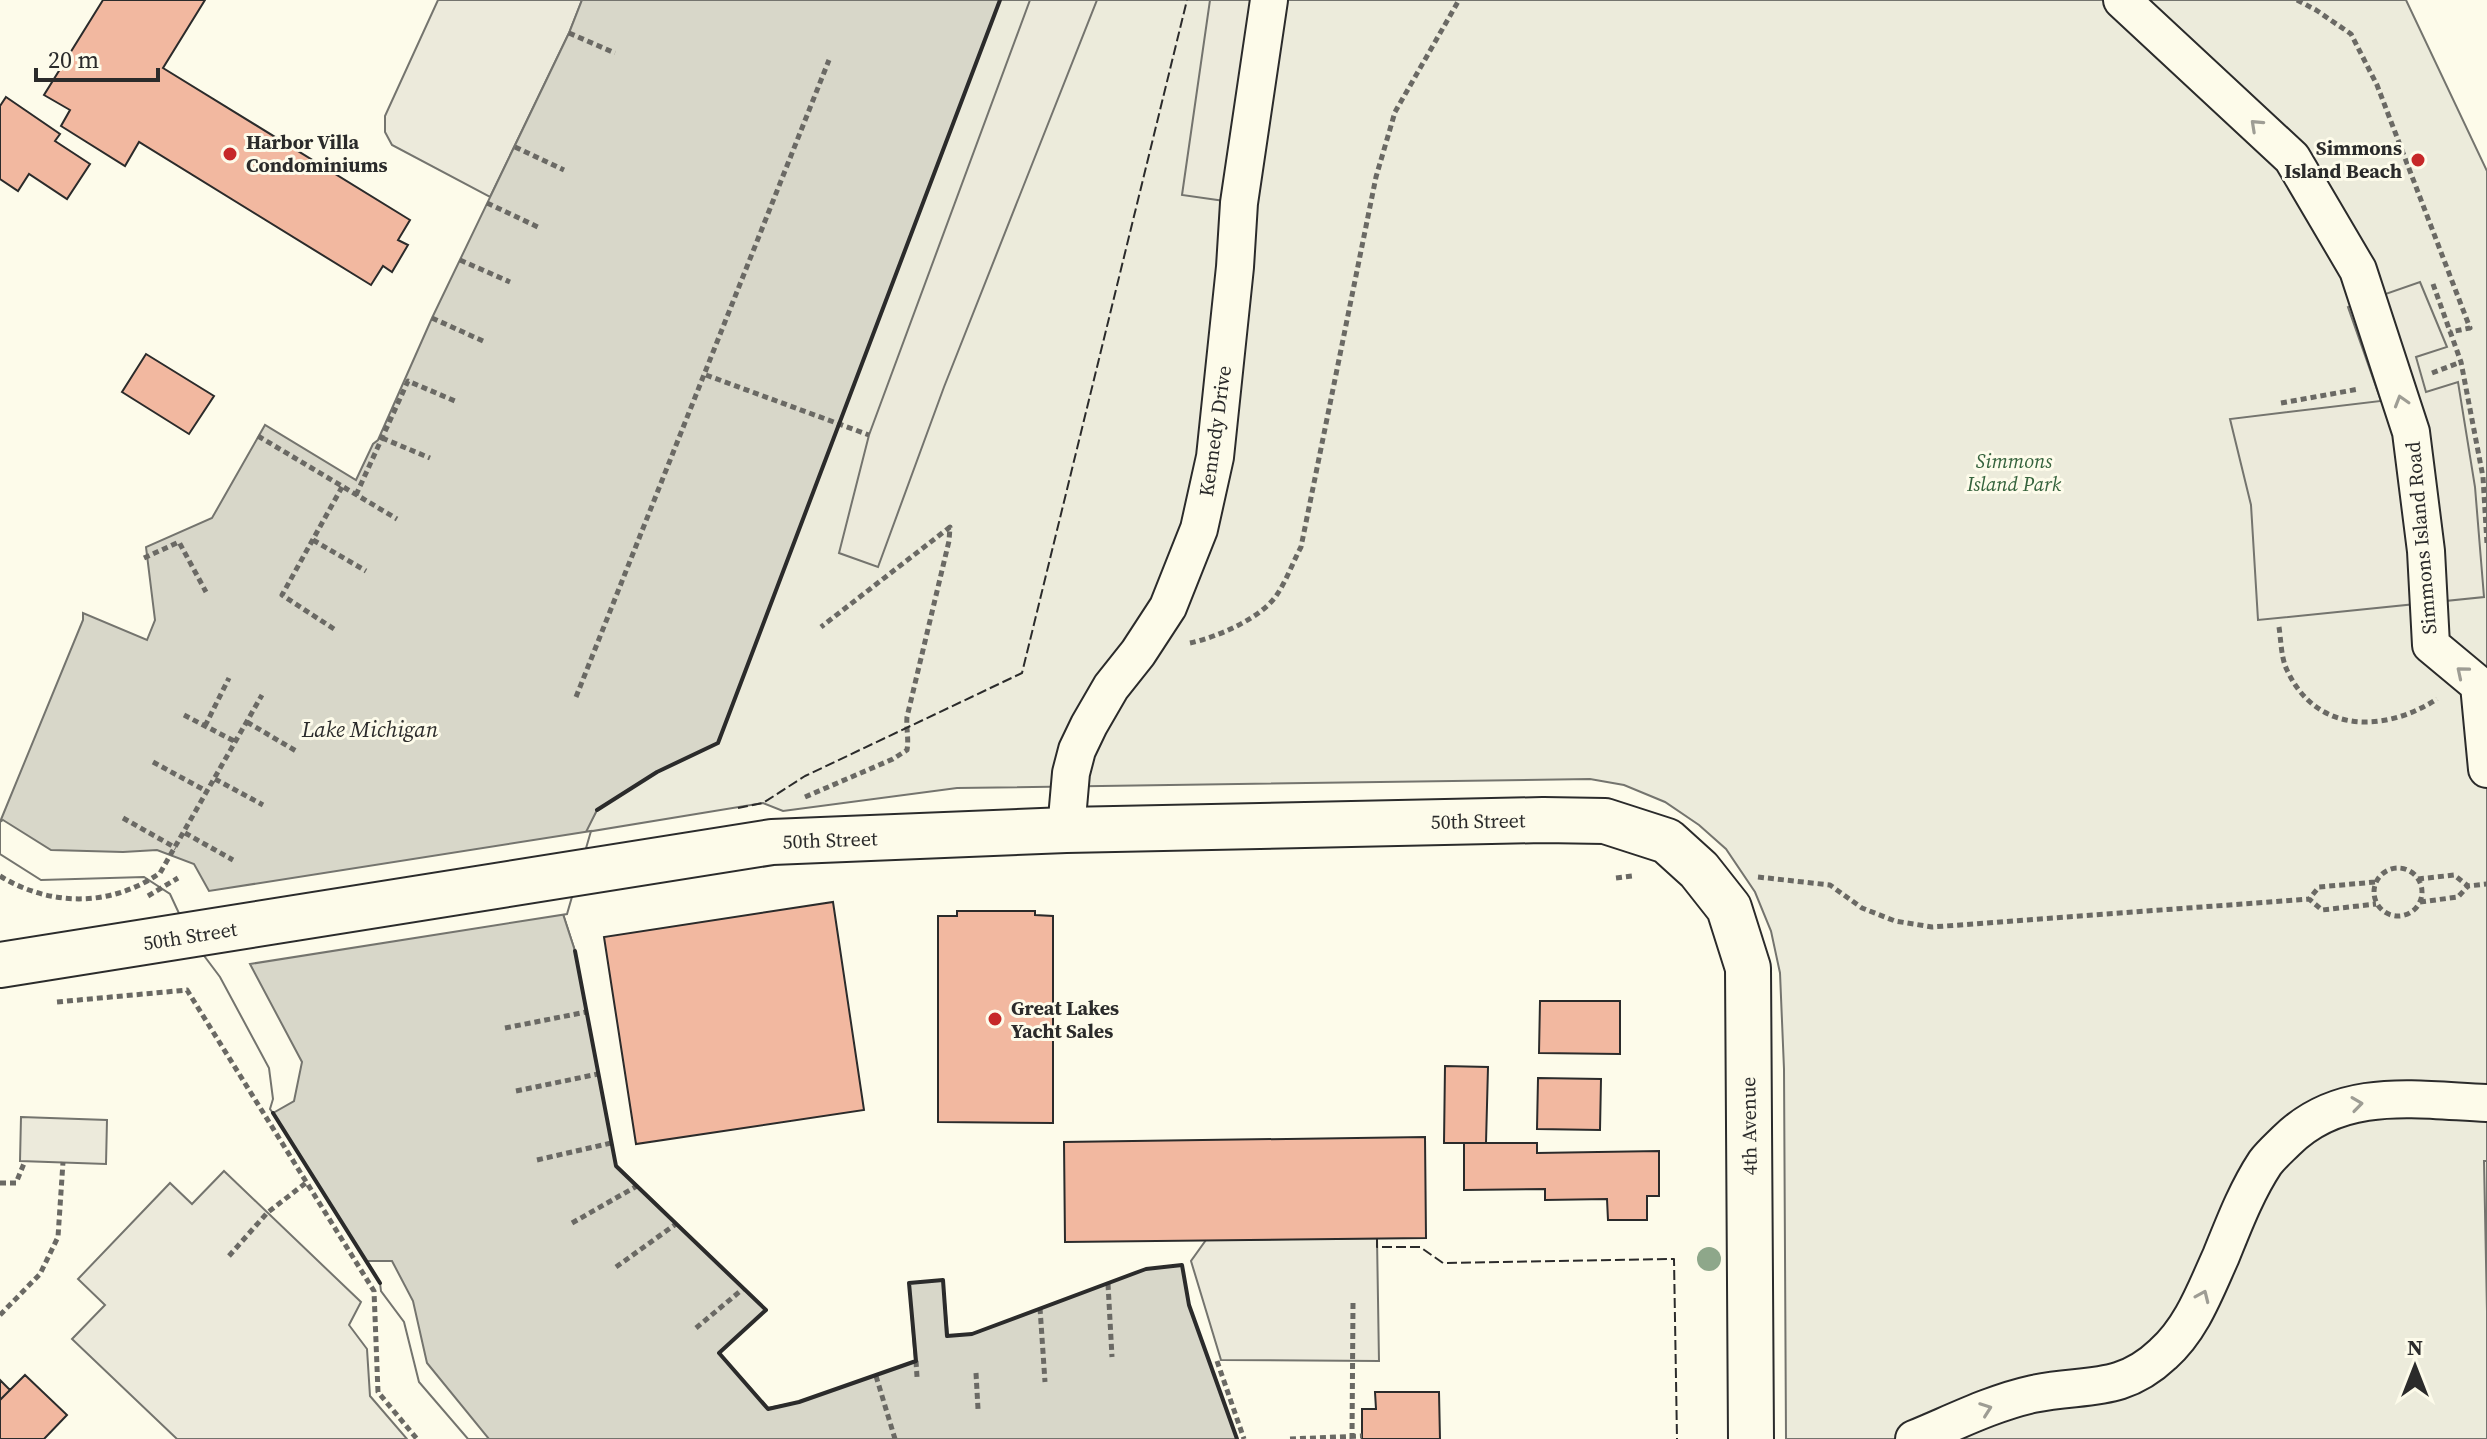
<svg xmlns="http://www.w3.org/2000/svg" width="2487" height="1439" viewBox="0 0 2487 1439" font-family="'Source Serif 4',serif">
  <rect width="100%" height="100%" fill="#fdfbea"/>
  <!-- green -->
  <path fill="#ecebdb" stroke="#74746e" stroke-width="2" d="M1000,0H2406L2487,171V1439H1786L1784,1069L1780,973L1771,931L1755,892L1726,849L1699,825L1665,802L1624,785L1590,779L957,788L783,811L763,803L587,832L563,914L575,951L511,962L597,810L657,772L718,743Z"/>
  <!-- parking -->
  <path fill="#eceadb" stroke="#74746e" stroke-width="2" d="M438,0H582L569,33L490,197L392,145L385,132V116Z
    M1030,0H1097L944,387L878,567L839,553L869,435Z
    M1210,0H1269L1239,203L1182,195Z
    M2420,282L2447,347L2416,357L2426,392L2458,382L2475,487L2484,597L2258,620L2251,505L2230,419L2381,401L2348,307Z
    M21,1117L107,1120L106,1164L20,1161Z
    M2484,1161H2487V1311Z
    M224,1171L361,1302L349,1325L367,1349L370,1396L407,1439H177L72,1339L105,1305L78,1279L170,1183L192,1204Z
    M1377,1238L1379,1361L1221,1360L1191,1261L1206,1240Z"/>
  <!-- water -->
  <path fill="#d8d7c9" stroke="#74746e" stroke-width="2" d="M582,0H1000L718,743L657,772L597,810L586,832L563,914L575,951L616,1165L766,1310L719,1353L768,1408L799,1402L915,1361L909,1283L943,1280L948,1336L972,1334L1146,1269L1182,1265L1189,1305L1237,1439H474L422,1380L407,1320L380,1283L273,1113L278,1099L273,1067L173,891L145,873L42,876L0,822L83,620V613L147,640L155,620L146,547L212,518L265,425L356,480L373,444L378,440L432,318L569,33Z"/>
  <!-- pier -->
  <path fill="#fdfbea" stroke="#74746e" stroke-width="2" d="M3,820L51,850L123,852L157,850L194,864L209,891L591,831L567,914L250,964L302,1062L294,1101L273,1113L270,1109L273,1099L269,1068L220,977L190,937L170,894L144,877L41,880L0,854V822Z
    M367,1261H392L413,1301L427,1363L489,1439H468L419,1382L404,1322L381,1291L380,1283Z"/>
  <!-- building -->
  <path fill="#f2b8a0" stroke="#2b2b2b" stroke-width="2" d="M103,0H205L163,68L410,220L398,240L408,245L392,272L383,266L371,285L139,142L125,166L61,126L70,110L44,95Z
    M6,97L60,134L55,141L90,164L67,199L29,174L18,191L0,179V106Z
    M146,354L214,396L189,434L122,392Z
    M833,902L864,1110L636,1144L604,937Z
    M957,911H1035V915L1053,916V1123L938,1122V916H957Z
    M1540,1001H1620V1054L1539,1053Z
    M1445,1066L1488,1067L1486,1143H1444Z
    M1538,1078L1601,1079L1600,1130L1537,1129Z
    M1425,1137L1426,1238L1065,1242L1064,1142Z
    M1464,1143H1537V1153L1659,1151V1196H1647V1220H1608L1607,1199L1545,1200V1189L1464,1190Z
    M25,1375L67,1415L44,1439H0V1400Z
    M0,1380L10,1390L0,1400Z
    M1375,1392H1439L1440,1439H1362V1409H1376Z"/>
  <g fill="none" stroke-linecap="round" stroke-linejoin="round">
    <!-- minor casing -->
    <g stroke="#2b2b2b" stroke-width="40">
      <path id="minor" d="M2122,0L2292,158L2358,270L2411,432L2426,551L2431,645L2479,685L2487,769
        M1066,830L1071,773L1077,750L1089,725L1111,687L1138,653L1168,607L1199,529L1215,457L1235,267L1239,203L1269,0
        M1914,1439C1953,1423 1992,1403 2033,1394C2085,1383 2121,1394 2163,1354C2192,1328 2205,1291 2221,1256C2234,1224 2246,1192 2265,1163C2271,1155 2279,1148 2286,1141C2341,1086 2416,1100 2487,1103"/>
    </g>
    <!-- tertiary casing -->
    <g stroke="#2b2b2b" stroke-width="48">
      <path id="tertiary" d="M0,965L772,842L1066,830L1543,820L1605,821L1667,841L1699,870L1729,908L1748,968L1751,1439"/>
    </g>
    <!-- path -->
    <path stroke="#6a6964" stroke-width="5" stroke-dasharray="6 4" stroke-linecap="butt" d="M2297,0L2316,10L2351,34L2377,85L2470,328L2450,332
      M569,33L615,53
      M515,147L564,170
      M487,203L540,228
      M460,260L510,282
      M2433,284L2461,362L2483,477L2487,544
      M432,318L483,341
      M2432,373L2461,362
      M706,375L869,435
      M2281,403L2359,389
      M258,436L397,519
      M382,438L430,458
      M356,495L408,381L455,401
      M313,540L366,571
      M144,558L179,542L206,592
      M2279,627C2281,640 2281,658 2287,670C2316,734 2385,733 2437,699
      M334,629L282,595L342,487
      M1190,643C1217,637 1263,618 1278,593C1287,579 1293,562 1301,547L1376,177L1395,112L1459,0
      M576,697L829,60
      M184,715L236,742
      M247,722L296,751
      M205,726L229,678
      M153,762L208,792
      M215,779L263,805
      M805,797L893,759L907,750C909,738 906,729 907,717L949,541L950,527L821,627
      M123,818L176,848
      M185,833L233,860
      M2374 892a24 24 0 1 1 48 0a24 24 0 1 1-48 0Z
      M0,876C51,907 111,907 160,873L262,695
      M1758,877L1830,885L1862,908L1895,921L1932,927L2309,899
      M1616,878L1632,876
      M2418,879L2454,875L2468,886L2487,884
      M2375,882L2319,887L2309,899L2322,910L2376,904
      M148,896L178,878
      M2420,902L2458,897L2468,886
      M57,1002L187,990L374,1291L378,1392L417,1439
      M505,1028L586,1012
      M516,1091L598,1074
      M537,1160L611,1143
      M0,1183H16L25,1161
      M572,1223L637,1186
      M229,1256L267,1213L307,1182
      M616,1267L676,1224
      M1108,1284L1112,1357
      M1040,1308L1045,1382
      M0,1315L40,1274L58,1237L63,1162
      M696,1328L744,1288
      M916,1361L917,1377
      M1217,1361L1244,1439
      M976,1373L978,1409
      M876,1376L895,1439
      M1290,1439L1362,1436
      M1352,1439L1353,1303"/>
    <!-- minor -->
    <use href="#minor" stroke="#fdfbea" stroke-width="36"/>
    <!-- tertiary -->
    <use href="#tertiary" stroke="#fdfbea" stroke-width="44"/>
    <!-- fence -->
    <path stroke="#2b2b2b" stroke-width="2" stroke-dasharray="10 4" stroke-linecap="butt" d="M738,808L763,803L805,776L1022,673L1187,0
      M1377,1238V1247H1420L1443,1263L1674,1259L1677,1439"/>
    <!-- wall -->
    <path stroke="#2b2b2b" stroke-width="4" d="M597,810L657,772L718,743L1000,0
      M575,951L616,1166L766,1310L719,1353L768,1409L799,1402L916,1361L909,1283L943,1280L947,1336L972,1334L1146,1269L1182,1265L1189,1305L1237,1439
      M273,1113L380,1283"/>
  </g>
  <!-- trees -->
  <circle fill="#8ea78a" cx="1709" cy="1259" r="12"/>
  <!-- one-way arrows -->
  <defs><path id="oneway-chevron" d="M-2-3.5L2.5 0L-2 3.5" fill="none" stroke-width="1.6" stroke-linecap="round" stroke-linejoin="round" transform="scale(2)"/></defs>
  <g stroke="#9e9d94">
    <use href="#oneway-chevron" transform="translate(2256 125) rotate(-137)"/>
    <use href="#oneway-chevron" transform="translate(2401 401) rotate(-107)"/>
    <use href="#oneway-chevron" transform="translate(2462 672) rotate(-140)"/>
    <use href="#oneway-chevron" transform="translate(2357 1104) rotate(-8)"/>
    <use href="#oneway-chevron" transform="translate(2203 1296) rotate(-66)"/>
    <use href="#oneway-chevron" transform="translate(1986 1409) rotate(-20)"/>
  </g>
  <!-- markers -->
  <g fill="#c62828" stroke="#fdfbea" stroke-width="3">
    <circle cx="230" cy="154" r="8"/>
    <circle cx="2418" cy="160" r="8"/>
    <circle cx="995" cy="1019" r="8"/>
  </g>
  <g text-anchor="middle" stroke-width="6" stroke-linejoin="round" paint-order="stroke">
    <!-- poi labels -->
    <g font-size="20" font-weight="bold" fill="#2b2b2b" stroke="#fdfbea" text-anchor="start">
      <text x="246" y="149">Harbor Villa<tspan x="246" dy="23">Condominiums</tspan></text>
      <text x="2402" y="155" text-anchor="end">Simmons<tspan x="2402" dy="23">Island Beach</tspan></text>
      <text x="1011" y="1015">Great Lakes<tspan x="1011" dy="23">Yacht Sales</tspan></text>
    </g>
    <!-- street labels -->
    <g font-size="20" fill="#2b2b2b" stroke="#fdfbea">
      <text transform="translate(1215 431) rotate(-82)" y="7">Kennedy Drive</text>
      <text transform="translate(2421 538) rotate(-95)" y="7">Simmons Island Road</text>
      <text transform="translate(1478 821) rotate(-1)" y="7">50th Street</text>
      <text transform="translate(830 840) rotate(-2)" y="7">50th Street</text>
      <text transform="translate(190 936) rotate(-9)" y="7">50th Street</text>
      <text transform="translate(1749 1126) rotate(-91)" y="7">4th Avenue</text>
    </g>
    <!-- park labels -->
    <g font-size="20" font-style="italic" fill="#34623c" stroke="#fdfbea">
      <text x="2014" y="468">Simmons<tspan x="2014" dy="23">Island Park</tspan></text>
    </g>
    <!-- water labels -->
    <g font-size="22" font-style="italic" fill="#2b2b2b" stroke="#fdfbea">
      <text x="370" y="737">Lake Michigan</text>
    </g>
  </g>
  <!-- north arrow -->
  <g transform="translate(2415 1367)" stroke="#fdfbea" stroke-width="6" paint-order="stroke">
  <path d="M0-6L14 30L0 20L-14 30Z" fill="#2b2b2b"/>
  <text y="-12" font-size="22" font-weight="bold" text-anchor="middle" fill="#2b2b2b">N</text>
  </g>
  <!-- scale -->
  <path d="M36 68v12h122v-12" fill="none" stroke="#2b2b2b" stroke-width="4"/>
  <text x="48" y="68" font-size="24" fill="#2b2b2b" stroke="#fdfbea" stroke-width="6" paint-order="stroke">20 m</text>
</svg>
